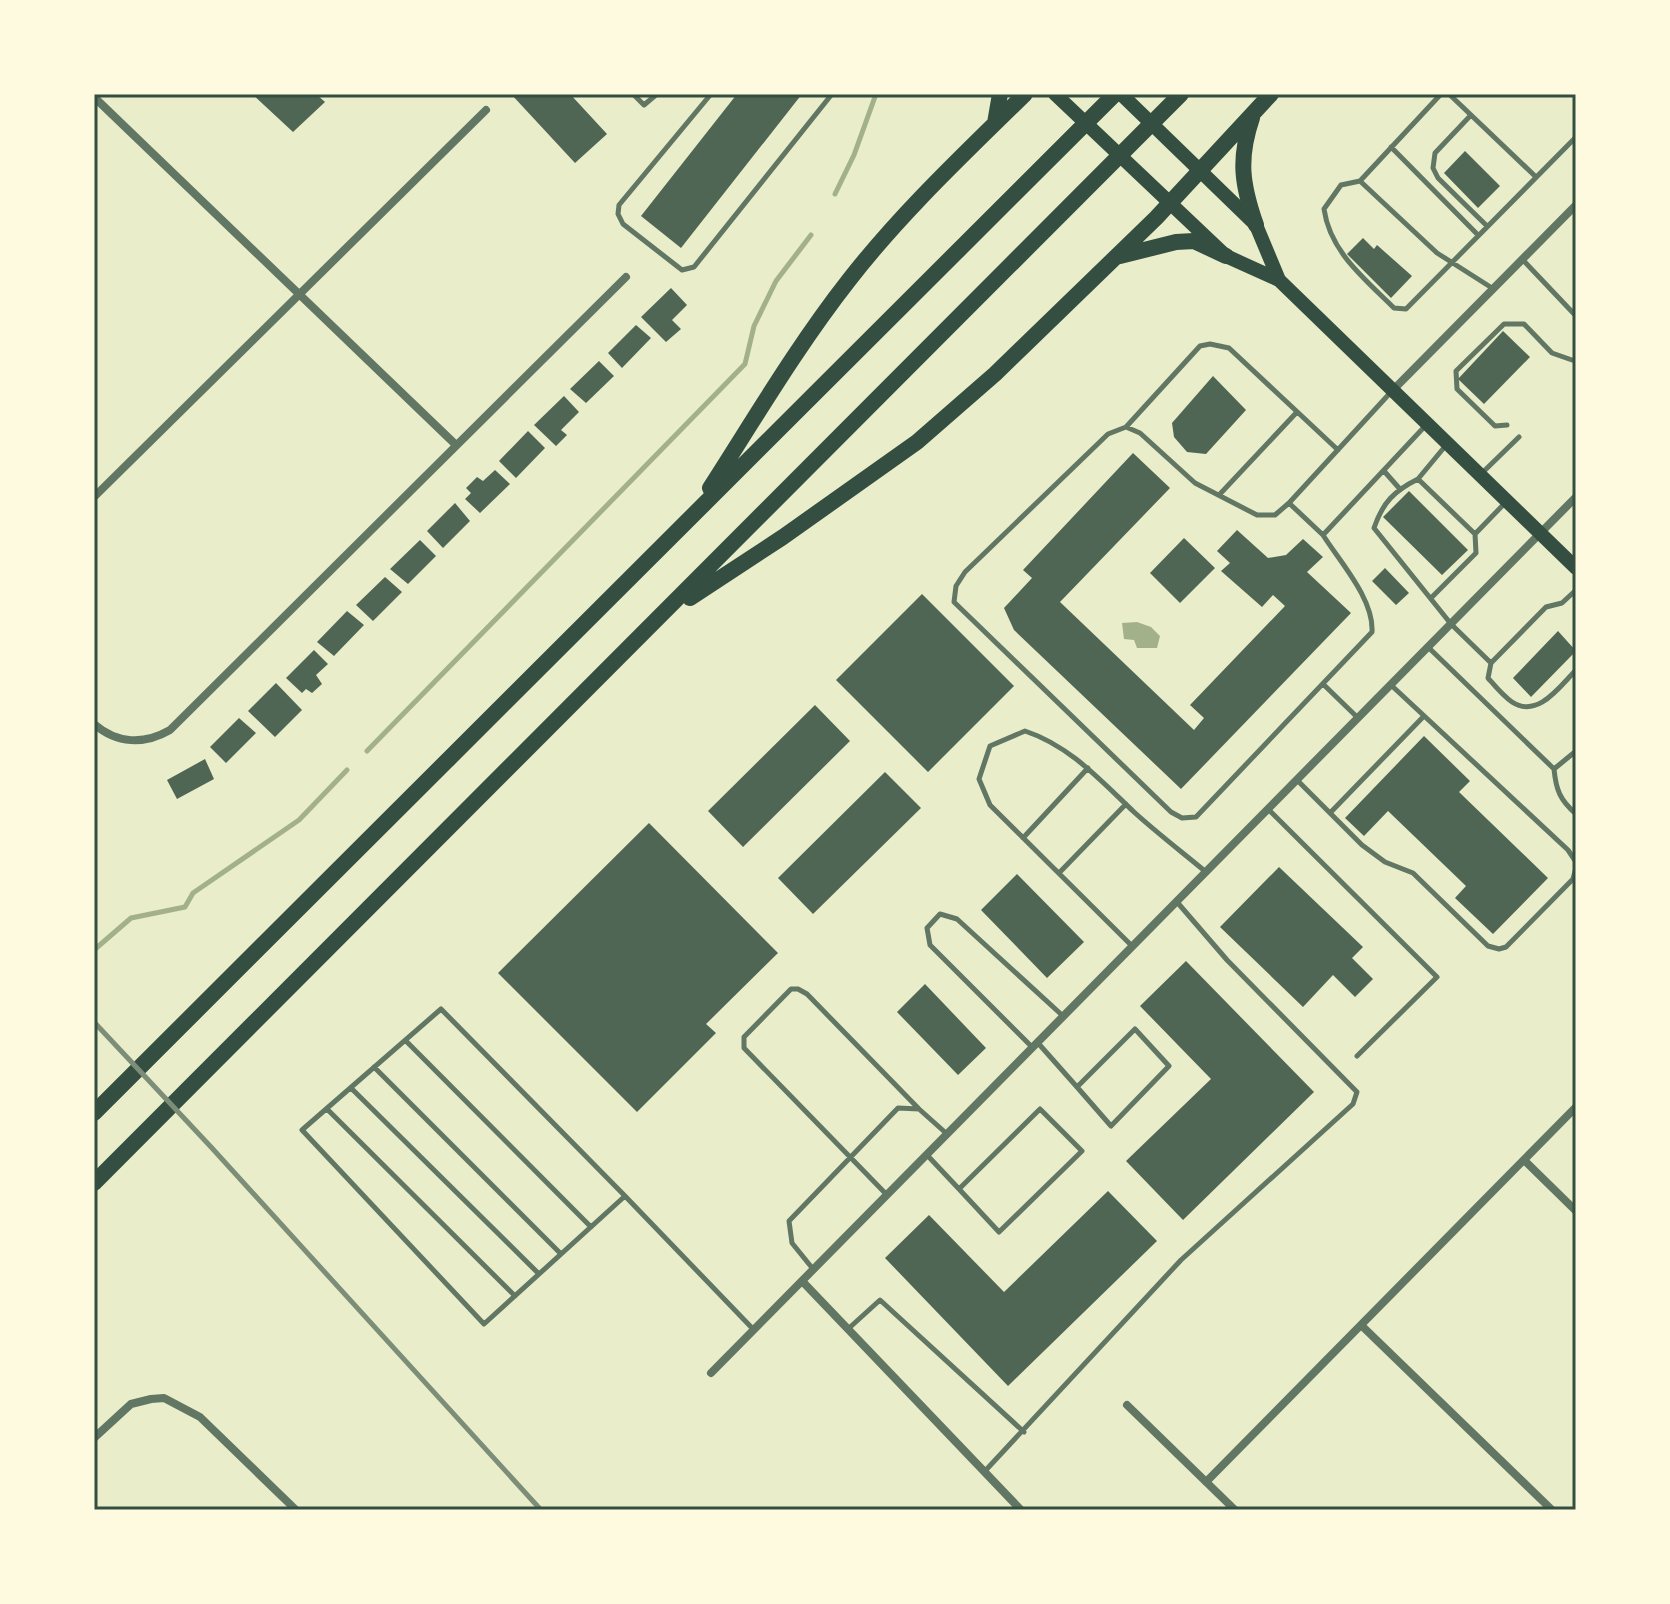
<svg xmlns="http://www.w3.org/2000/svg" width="1670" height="1604" viewBox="0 0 1670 1604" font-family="Cabin,sans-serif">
  <rect width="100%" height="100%" fill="#e9edc9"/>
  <!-- water -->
  <path fill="#a3b18a" d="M1137,622L1151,627L1160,636L1157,648H1137L1134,640L1124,639L1122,623Z"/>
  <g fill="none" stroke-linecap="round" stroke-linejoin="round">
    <!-- stream -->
    <path stroke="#a3b18a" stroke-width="5" d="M835,194L854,155L876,94
      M367,751L745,364L754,326L776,281L811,235
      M94,950L131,918L185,907L193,893L299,820L347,770"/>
  </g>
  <!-- building -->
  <path fill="#4f6655" d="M252,94H316L325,102L293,132Z
    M511,94H570L607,134L575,163Z
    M737,94H802L681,248L641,216Z
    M1465,151L1500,186L1478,208L1444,173Z
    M1363,238L1374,249L1377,245L1412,276L1391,298L1347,254Z
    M671,288L687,305L672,320L681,329L666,342L641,317Z
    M636,325L651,338L622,368L608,353Z
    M1503,331L1530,357L1484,404L1458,379Z
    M599,361L614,376L586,403L570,389Z
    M1213,376L1246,410L1206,454L1187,452L1174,437L1172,423Z
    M564,396L579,412L561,430L567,435L556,446L534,425Z
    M528,431L545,448L516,478L499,461Z
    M1133,453L1170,488L1060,602L1194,730L1204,718L1190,705L1285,606L1273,595L1262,607L1221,571L1230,563L1217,551L1237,530L1268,558L1286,555L1303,539L1323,557L1307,572L1351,613L1181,789L1014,630L1004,608L1032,578L1023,570Z
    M495,470L510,484L480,513L465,499L471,493L466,488L477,477L483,481Z
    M1409,491L1468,550L1442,575L1383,517Z
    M455,503L470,521L443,548L427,531Z
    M1184,538L1215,568L1180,603L1150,573Z
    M420,540L436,556L408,584L390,569Z
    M1385,568L1409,593L1396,605L1372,581Z
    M385,577L402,592L373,621L356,605Z
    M922,594L1014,686L928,772L836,680Z
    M347,611L364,625L334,656L317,642Z
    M1558,631L1576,651L1531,697L1513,678Z
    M314,650L328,664L316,675L322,684L312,693L306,689L302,693L286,678Z
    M276,683L302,710L275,737L248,711Z
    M815,705L850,741L743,847L708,811Z
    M239,718L256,733L226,763L210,747Z
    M1424,736L1470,781L1459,792L1548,878L1493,934L1455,898L1466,886L1388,811L1364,836L1345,818Z
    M205,759L214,779L177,799L167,780Z
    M885,772L921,808L813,914L778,878Z
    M649,823L778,953L706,1024L716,1033L637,1112L498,973Z
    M1279,867L1363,947L1352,958L1373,979L1355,997L1333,975L1303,1007L1220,927Z
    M1017,874L1084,942L1047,978L981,910Z
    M1186,961L1314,1092L1183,1220L1126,1161L1211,1079L1140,1006Z
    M925,984L986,1048L958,1075L897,1012Z
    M1108,1191L1157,1241L1008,1386L885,1258L929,1215L1004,1292Z"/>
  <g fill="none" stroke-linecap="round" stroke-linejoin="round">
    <!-- service -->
    <path stroke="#617663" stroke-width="5" d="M633,94L644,105L657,94
      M711,94L619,205L618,214L623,224L682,270L694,267L832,94
      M1441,94L1360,181L1341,185L1324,209C1330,252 1365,279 1394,308L1406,309L1576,137
      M1449,94L1536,177
      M1471,115L1435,153L1433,168L1438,178L1487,226
      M1391,147L1478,235
      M1360,181L1437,253L1492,288
      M1522,259L1576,316
      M1507,425L1495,426L1457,389L1456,371L1504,324H1524L1552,353L1572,360
      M1126,427L1200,346L1210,344L1229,348L1338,450
      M1384,471L1399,488
      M1481,474L1519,437
      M1418,479L1447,444
      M1220,494L1297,412
      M1289,503L1391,392
      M1475,534L1505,503
      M1323,535C1340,562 1374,599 1372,632L1196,817L1182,818L1171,812L954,602L956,586L965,572L1108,434L1126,427L1140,433L1195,483L1257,515H1275L1289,503L1323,535L1427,424
      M1576,590L1562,603L1546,607L1491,663L1488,678C1495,686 1503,696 1512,702C1538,719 1560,686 1576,670
      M1431,598L1476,553L1475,534L1418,479C1394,491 1383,502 1374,528L1451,624L1491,663
      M1428,647L1554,769
      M1323,684L1357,717
      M1391,685L1568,850L1576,862
      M1576,751L1554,769C1556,790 1560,800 1576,814
      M1297,780L1362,845L1385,862L1413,873L1488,946L1499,949L1506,947L1573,879L1576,868
      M1268,809L1437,977L1357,1056
      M1330,813L1424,716
      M1023,838L1088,768
      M1059,873L1126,804
      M1132,946L990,805L979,779L990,746L1025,731C1070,746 1100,780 1134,812C1157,833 1182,852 1206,872
      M406,1041L591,1227
      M1038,1043L1077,1087L1135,1029L1169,1066L1111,1126L1077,1087
      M1032,1047L930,945L927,928L940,914L957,919L1063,1016
      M374,1067L561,1254
      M351,1088L539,1274
      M327,1109L515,1296
      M927,1155L959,1189L1040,1109L1082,1151L999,1232L959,1189
      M887,1195L744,1048V1037L791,989H798L807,994L919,1109
      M625,1196L441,1009L302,1130L484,1324L625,1196L753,1329
      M813,1269L792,1243L789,1221L898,1108L919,1109L947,1134
      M848,1329L880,1300L1024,1432
      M985,1471L1181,1260L1353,1104L1357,1092L1227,960L1177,902"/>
    <!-- minor -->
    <path stroke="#617663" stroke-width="8" d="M94,97L455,444
      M1393,390L1576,205
      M94,497L486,110
      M94,724C117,744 144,745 170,730L626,277
      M1524,1160L1576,1211
      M802,1281L1021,1510
      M1361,1325L1552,1510
      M711,1373L1576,497
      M1127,1405L1235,1510
      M94,1438L131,1404L151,1399L164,1398L200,1417L296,1510
      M1206,1482L1576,1107"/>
    <!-- primary -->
    <path stroke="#344e41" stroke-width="14" d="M1055,94L1226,256L1279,280L1576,568
      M1121,94L1256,225L1279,280"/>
    <!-- motorway -->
    <path stroke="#344e41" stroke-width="16" d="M1252,118C1238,159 1242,185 1256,225
      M995,123L1000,94
      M1120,256L1176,242L1194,241L1226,256
      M710,488C755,418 798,345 849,280C901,213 965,153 1025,94
      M690,598L783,537L917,442L995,374L1156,218L1271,94
      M94,1113L1115,94
      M94,1183L1181,94"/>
    <!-- rail -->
    <path stroke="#7c8e77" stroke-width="5" d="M94,1022L211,1147L541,1510"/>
  </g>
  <!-- border -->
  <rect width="1670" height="1604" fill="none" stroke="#fefae0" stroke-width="192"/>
  <rect x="96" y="96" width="1478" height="1412" fill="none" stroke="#344e41" stroke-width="3"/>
</svg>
